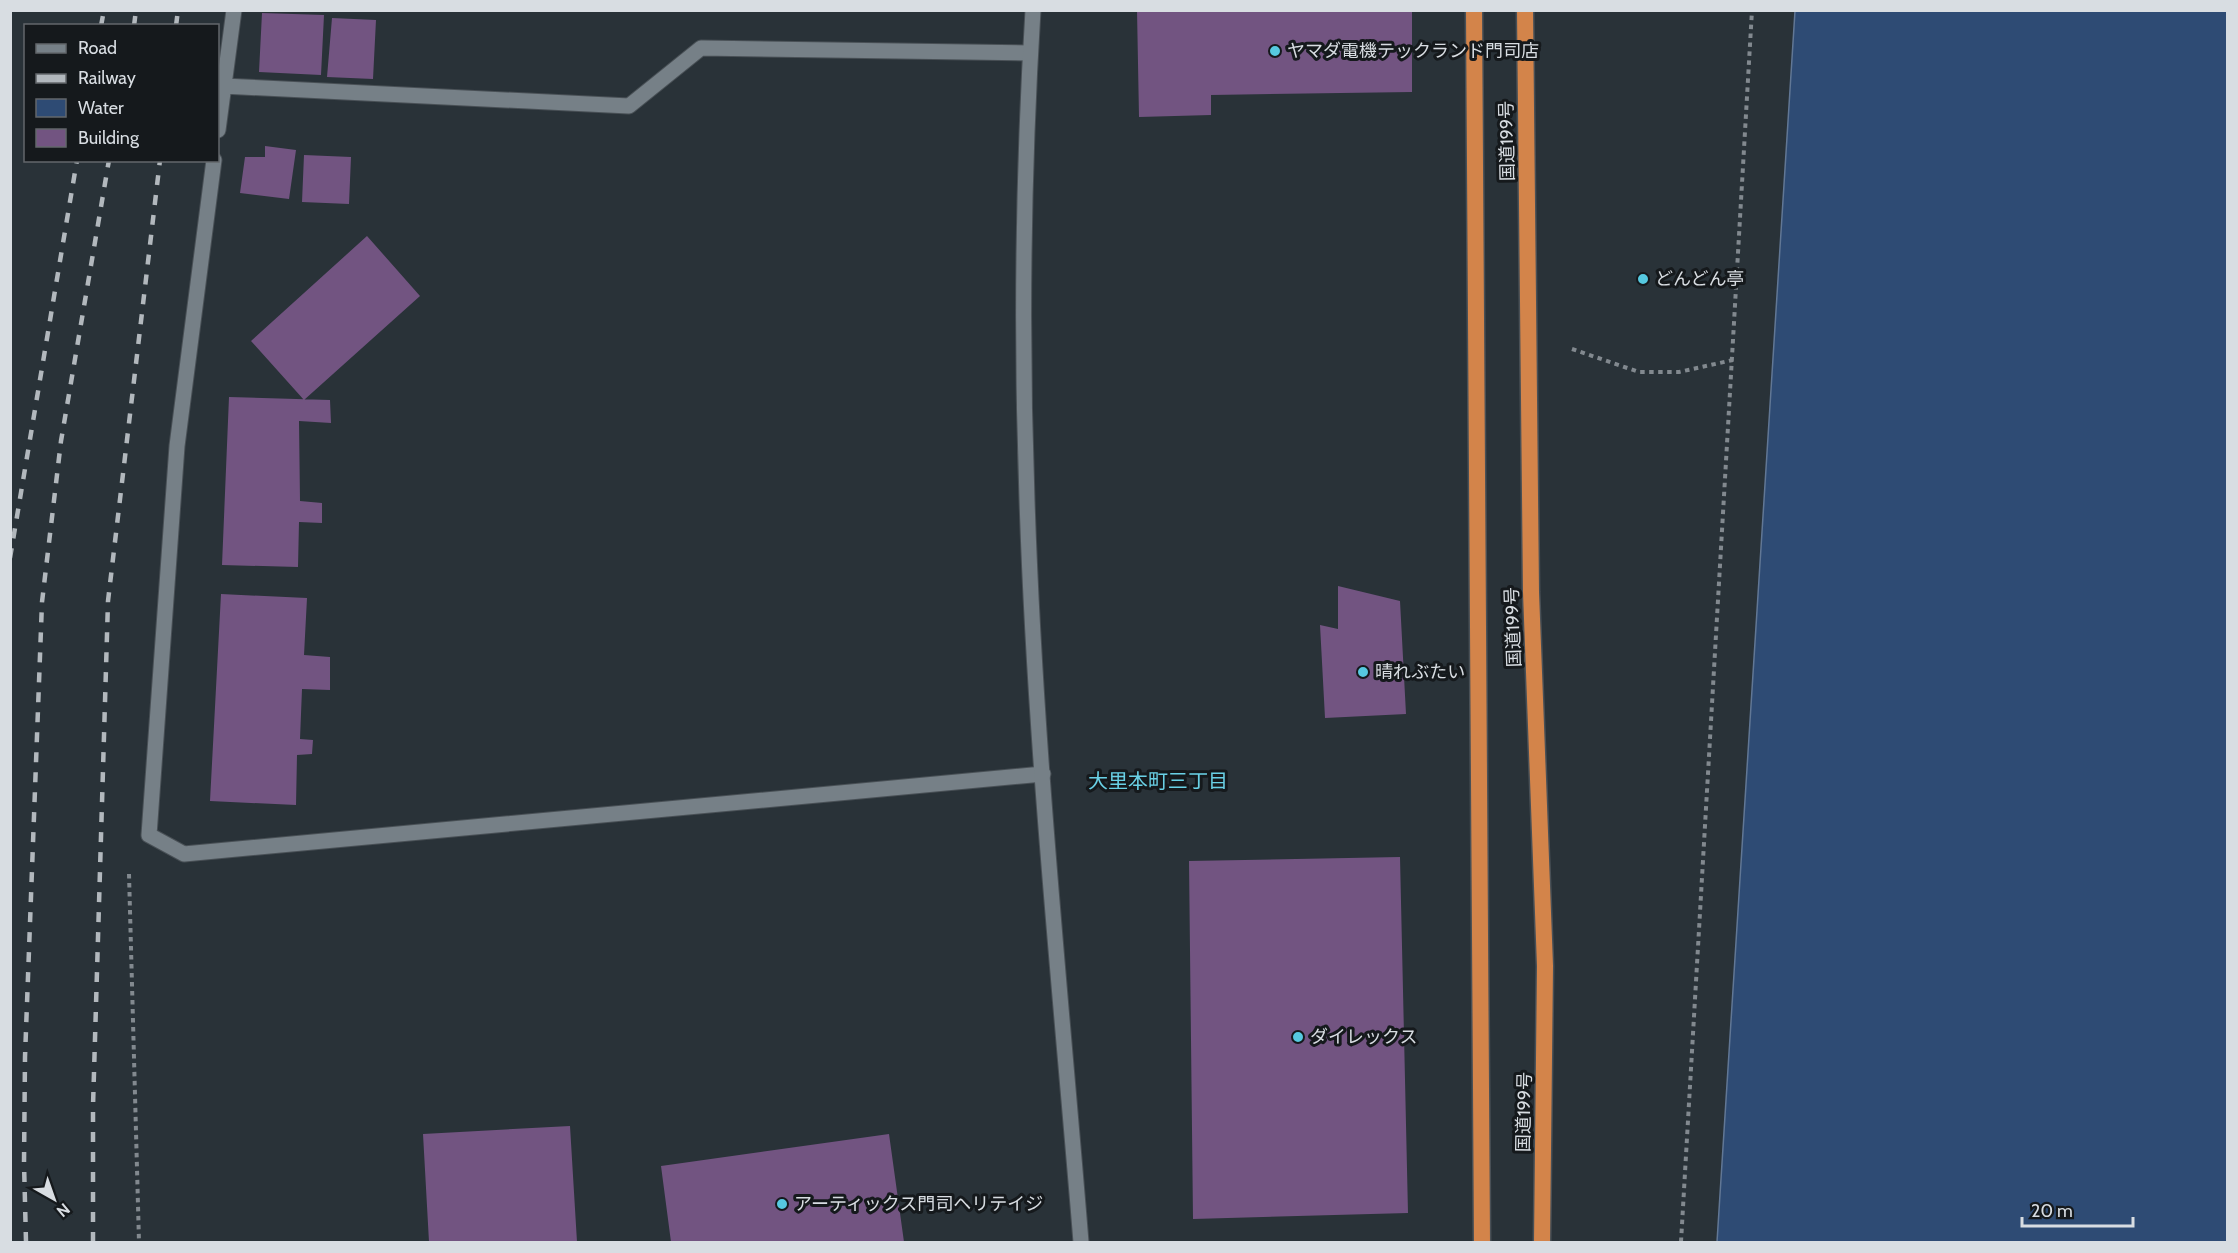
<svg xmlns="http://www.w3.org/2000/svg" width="2238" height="1253" viewBox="0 0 2238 1253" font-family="Cabin,'Noto Sans JP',sans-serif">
  <rect width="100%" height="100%" fill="#293238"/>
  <!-- water -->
  <path fill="#2e4b74" stroke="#617795" stroke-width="1.5" d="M1795,11H2227V1242H1717Z"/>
  <!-- building -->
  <path fill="#725481" d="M1137,10H1412V92L1211,95V115L1139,117Z
    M262,13L324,15L321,75L259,72Z
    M332,18L376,20L373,79L327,77Z
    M265,146L296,150L289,199L240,193L245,157H265Z
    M304,155L351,157L349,204L302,202Z
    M367,236L420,296L304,400L251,341Z
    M229,397L330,400L331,423L299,421L300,501L322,503V523L299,522L298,567L222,565Z
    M1338,586L1400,601L1406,714L1325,718L1320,625L1338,629Z
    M221,594L307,598L304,655L330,657V690L302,689L300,739L313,740L312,754L297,755L296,805L210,801Z
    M1400,857L1408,1213L1193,1219L1189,861Z
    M570,1126L577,1242H429L423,1134Z
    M889,1134L904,1242H671L661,1166Z"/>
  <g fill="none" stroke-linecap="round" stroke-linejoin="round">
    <!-- minor casing -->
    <g stroke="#495056" stroke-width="17">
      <path id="minor" d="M223,86L629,106L701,48L1030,53
        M218,130L234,10
        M214,160L177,446L149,835L184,854L1043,774"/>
    </g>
    <!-- tertiary casing -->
    <g stroke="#495056" stroke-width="17">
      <path id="tertiary" d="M1033,10C1023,173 1021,337 1027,500C1035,748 1061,996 1081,1242"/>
    </g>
    <!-- trunk casing -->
    <g stroke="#495056" stroke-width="19">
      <path id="trunk" d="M1474,10L1482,1242
        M1525,10L1531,592L1545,966L1542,1242"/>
    </g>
    <!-- path -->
    <path stroke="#82898f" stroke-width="4" stroke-dasharray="4.5 4.5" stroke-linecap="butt" d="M1572,349L1639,372H1679L1733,360
      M129,874L139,1242
      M1681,1242L1752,10"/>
    <!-- minor -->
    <use href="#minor" stroke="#768087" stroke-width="15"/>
    <!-- tertiary -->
    <use href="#tertiary" stroke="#768087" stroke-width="15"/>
    <!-- trunk -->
    <use href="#trunk" stroke="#d3844a" stroke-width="16"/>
    <!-- rail -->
    <path stroke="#b2b8bd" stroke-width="4.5" stroke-dasharray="10 10" stroke-linecap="butt" d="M101,26L104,10
      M134,26L136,10
      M176,26L178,10
      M10,558L77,160
      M26,1242L24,1163L25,1057L42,602L61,441L109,160
      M93,1242V1106L108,601L160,160"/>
  </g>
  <!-- markers -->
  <g fill="#56c9e0" stroke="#15191c" stroke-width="2">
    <circle cx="1275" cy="51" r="6"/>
    <circle cx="1643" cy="279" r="6"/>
    <circle cx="1363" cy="672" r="6"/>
    <circle cx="1298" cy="1037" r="6"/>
    <circle cx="782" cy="1204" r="6"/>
  </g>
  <g text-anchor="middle" stroke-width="6" stroke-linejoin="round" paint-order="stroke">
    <!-- poi labels -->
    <g font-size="18" fill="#d8dde2" stroke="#15191c" text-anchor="start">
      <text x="1287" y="57">ヤマダ電機テックランド門司店</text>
      <text x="1655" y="285">どんどん亭</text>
      <text x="1375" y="678">晴れぶたい</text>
      <text x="1310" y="1043">ダイレックス</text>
      <text x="794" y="1210">アーティックス門司ヘリテイジ</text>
    </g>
    <!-- street labels -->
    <g font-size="18" fill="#d8dde2" stroke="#15191c">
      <text transform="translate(1507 141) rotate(-91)" y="6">国道199号</text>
      <text transform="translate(1513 627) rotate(-92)" y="6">国道199号</text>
      <text transform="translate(1524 1112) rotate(-89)" y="6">国道199号</text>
    </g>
    <!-- neighbourhood labels -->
    <g font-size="20" fill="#69d0e5" stroke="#15191c">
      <text x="1158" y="788">大里本町三丁目</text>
    </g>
  </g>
  <!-- border -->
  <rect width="2238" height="1253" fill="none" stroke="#d8dde2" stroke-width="24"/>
  <!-- legend -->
  <rect x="24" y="24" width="195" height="138" fill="#15191c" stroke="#63676b" stroke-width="1.5"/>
  <rect x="36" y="44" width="30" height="9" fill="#768087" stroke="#63676b" stroke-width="1.5"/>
  <text x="78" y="54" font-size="18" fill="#d8dde2">Road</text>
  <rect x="36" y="74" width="30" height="9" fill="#b2b8bd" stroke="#63676b" stroke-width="1.5"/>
  <text x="78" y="84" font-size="18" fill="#d8dde2">Railway</text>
  <rect x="36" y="99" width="30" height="18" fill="#2e4b74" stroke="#63676b" stroke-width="1.5"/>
  <text x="78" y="114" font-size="18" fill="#d8dde2">Water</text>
  <rect x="36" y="129" width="30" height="18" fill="#725481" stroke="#63676b" stroke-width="1.5"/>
  <text x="78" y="144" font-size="18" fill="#d8dde2">Building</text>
  <!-- north arrow -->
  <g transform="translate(54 1199) rotate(140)" stroke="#15191c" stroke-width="4.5" paint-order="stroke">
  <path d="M0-4.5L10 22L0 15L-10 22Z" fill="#d8dde2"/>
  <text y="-9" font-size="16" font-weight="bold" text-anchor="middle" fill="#d8dde2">N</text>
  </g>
  <!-- scale -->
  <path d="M2022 1217v9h111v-9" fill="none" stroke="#d8dde2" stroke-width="3"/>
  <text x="2031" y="1217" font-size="18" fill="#d8dde2" stroke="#15191c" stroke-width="4.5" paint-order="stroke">20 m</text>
</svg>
